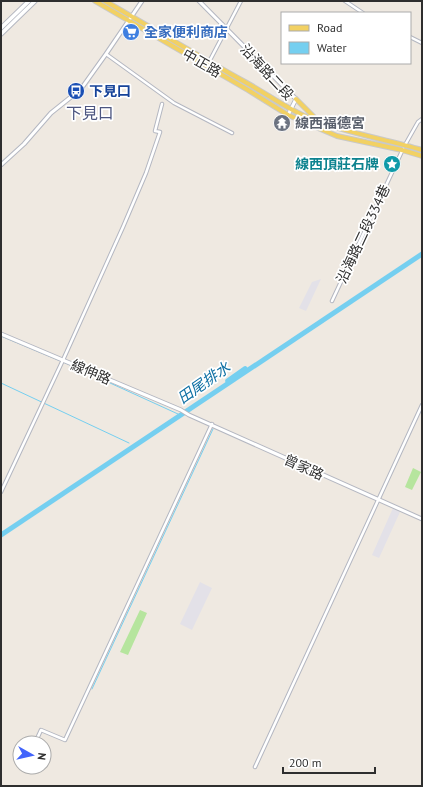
<svg xmlns="http://www.w3.org/2000/svg" width="423" height="787" viewBox="0 0 423 787" font-family="'PT Sans','Noto Sans TC',sans-serif">
  <rect width="100%" height="100%" fill="#efe9e1"/>
  <!-- industrial -->
  <path fill="#e3e1e8" d="M321,279L306,311L299,308L312,282Z
    M393,508L400,512L379,558L372,555Z
    M200,582L212,588L192,630L180,624Z"/>
  <!-- green -->
  <path fill="#b6e59e" d="M413,468L421,472L412,490L405,487Z
    M140,610L147,613L128,655L120,652Z"/>
  <!-- water -->
  <path fill="#75cff0" d="M422,251V257L1,538V532Z"/>
  <g fill="none" stroke-linecap="round" stroke-linejoin="round">
    <!-- stream -->
    <path stroke="#75cff0" stroke-width="1" d="M1,336L75,367L178,414
      M1,383L129,443
      M92,689L213,429"/>
    <!-- river -->
    <path stroke="#75cff0" stroke-width="5.5" d="M228,381L245,369"/>
    <!-- minor casing -->
    <g stroke="#b4b7c1" stroke-width="4.5">
      <path id="minor" d="M345,1L363,13
        M410,37L422,43
        M106,54L174,103L232,133
        M209,62L241,1
        M405,145L418,122L422,119
        M332,301L403,149
        M1,492L63,360L123,227L146,173L160,132L155,131L162,104
        M35,743L41,730L65,740L212,424
        M255,767L422,405"/>
    </g>
    <!-- tertiary casing -->
    <g stroke="#b4b7c1" stroke-width="5">
      <path id="tertiary" d="M199,1L296,99L288,115
        M1,165L24,144L51,113L81,89L106,54L142,1
        M1,334L181,410L189,415L422,519"/>
    </g>
    <!-- secondary casing -->
    <g stroke="#b4b7c1" stroke-width="5.5">
      <path id="secondary" d="M1,28L29,1
        M1,34L35,1"/>
    </g>
    <!-- primary casing -->
    <g stroke="#c9c9c9" stroke-width="6">
      <path id="primary" d="M95,1L248,90L288,115L337,136L402,150L422,156
        M105,1C152,28 198,56 245,82C267,94 287,109 311,119C347,133 385,139 422,150
        M296,99L317,120"/>
    </g>
    <!-- minor -->
    <use href="#minor" stroke="#fff" stroke-width="2.5"/>
    <!-- tertiary -->
    <use href="#tertiary" stroke="#fff" stroke-width="3"/>
    <!-- secondary -->
    <use href="#secondary" stroke="#fff" stroke-width="3.5"/>
    <!-- primary -->
    <use href="#primary" stroke="#f2d163" stroke-width="4"/>
  </g>
  <!-- icons -->
  <defs>
    <g id="supermarket-disc" transform="scale(0.9)"><circle r="9.5" fill="#3f7fe0" stroke="#fff"/><path d="M-6-5.5h2.5l.6 2H6L4.5 2H-2.5L-4.4-4H-6ZM-1.5 3.2a1.3 1.3 0 1 0 .1 0ZM3 3.2a1.3 1.3 0 1 0 .1 0Z" fill="#fff"/></g>
    <g id="bus-disc" transform="scale(0.9)"><circle r="9.5" fill="#1a4fb4" stroke="#fff"/><path d="M-5-6H5V4H4V6H2V4H-2V6H-4V4H-5ZM-3.5-4V0h7V-4ZM-3.5 1.2v1.5H-2V1.2ZM2 1.2v1.5H3.5V1.2Z" fill="#fff"/></g>
    <g id="temple-disc" transform="scale(0.9)"><circle r="9.5" fill="#6b7280" stroke="#fff"/><path d="M0-6L5-2H3V0L6.5 2.5H4V6H1.5V3h-3V6H-4V2.5H-6.5L-3 0V-2H-5Z" fill="#fff"/></g>
    <g id="sight-disc" transform="scale(0.9)"><circle r="9.5" fill="#0f9aa8" stroke="#fff"/><path d="M0-6L1.8-2.2L6-1.7L2.9 1.2L3.7 5.4L0 3.3L-3.7 5.4L-2.9 1.2L-6-1.7L-1.8-2.2Z" fill="#fff"/></g>
  </defs>
  <g fill-rule="evenodd">
    <use href="#supermarket-disc" x="131" y="32"/>
    <use href="#bus-disc" x="76" y="91"/>
    <use href="#temple-disc" x="282" y="123"/>
    <use href="#sight-disc" x="392" y="164"/>
  </g>
  <g text-anchor="middle" stroke-width="3.5" stroke-linejoin="round" paint-order="stroke">
    <!-- shop labels -->
    <g font-size="14" font-weight="bold" fill="#366cbe" stroke="#fff" text-anchor="start">
      <text x="144" y="37">全家便利商店</text>
    </g>
    <!-- street labels -->
    <g font-size="14" fill="#2e2e2e" stroke="#fff">
      <text transform="translate(202 63) rotate(30)" y="5">中正路</text>
      <text transform="translate(267 72) rotate(47)" y="5">沿海路二段</text>
      <text transform="translate(363 234) rotate(-65)" y="5">沿海路二段334巷</text>
      <text transform="translate(91 372) rotate(23)" y="5">線伸路</text>
      <text transform="translate(304 467) rotate(24)" y="5">曾家路</text>
    </g>
    <!-- transit labels -->
    <g font-size="14" font-weight="bold" fill="#164399" stroke="#fff" text-anchor="start">
      <text x="89" y="96">下見口</text>
    </g>
    <!-- worship labels -->
    <g font-size="14" font-weight="bold" fill="#5b616d" stroke="#fff" text-anchor="start">
      <text x="295" y="128">線西福德宮</text>
    </g>
    <!-- culture labels -->
    <g font-size="14" font-weight="bold" fill="#0d838f" stroke="#fff" text-anchor="end">
      <text x="379" y="169">線西頂莊石牌</text>
    </g>
    <!-- water labels -->
    <g font-size="15" font-style="italic" fill="#0d6fa3" stroke="#fff">
      <text transform="translate(204 383) rotate(-35)" y="5">田尾排水</text>
    </g>
    <!-- quarter labels -->
    <g font-size="16" fill="#4d5680" stroke="#fff">
      <text x="90" y="119">下見口</text>
    </g>
  </g>
  <!-- border -->
  <rect width="423" height="787" fill="none" stroke="#2e2e2e" stroke-width="4"/>
  <!-- legend -->
  <rect x="281" y="12" width="130" height="52" fill="#ffffff" stroke="#ababab"/>
  <rect x="289" y="25" width="20" height="6" fill="#f2d163" stroke="#ababab"/>
  <text x="317" y="32" font-size="12" fill="#2e2e2e">Road</text>
  <rect x="289" y="42" width="20" height="12" fill="#75cff0" stroke="#ababab"/>
  <text x="317" y="52" font-size="12" fill="#2e2e2e">Water</text>
  <!-- north arrow -->
  <g transform="translate(32 755) rotate(98)"><circle r="19" fill="#ffffff" stroke="#ababab"/>
  <path d="M0-3L7 15L0 10L-7 15Z" fill="#4264fb"/>
  <text y="-6" font-size="11" font-weight="bold" text-anchor="middle" fill="#2e2e2e">N</text>
  </g>
  <!-- scale -->
  <path d="M283 767v6h92v-6" fill="none" stroke="#2e2e2e" stroke-width="2"/>
  <text x="289" y="767" font-size="12" fill="#2e2e2e" stroke="#ffffff" stroke-width="3" paint-order="stroke">200 m</text>
</svg>
